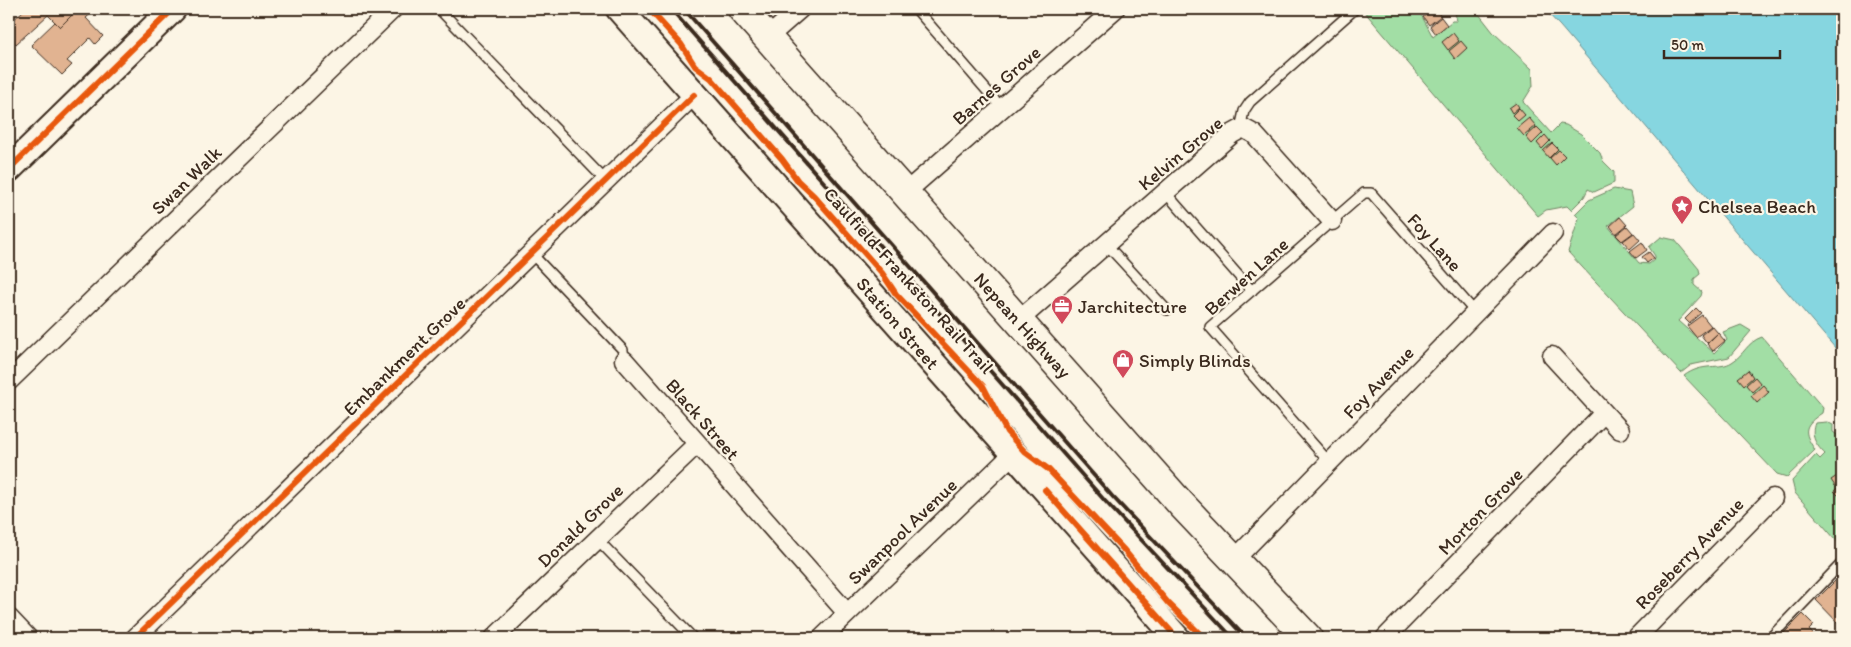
<svg xmlns="http://www.w3.org/2000/svg" width="1851" height="647" viewBox="0 0 1851 647" font-family="Itim,sans-serif">
  <rect width="100%" height="100%" fill="#fcf5e5"/>
  <filter id="ink" filterUnits="userSpaceOnUse"><feTurbulence type="fractalNoise" baseFrequency=".02" numOctaves="2"/><feDisplacementMap in="SourceGraphic" scale="10" xChannelSelector="R" yChannelSelector="G"/><feConvolveMatrix kernelMatrix="1 2 1 2 8 2 1 2 1" color-interpolation-filters="sRGB"/></filter>
  <g filter="url(#ink)">
    <!-- green -->
    <path fill="#a2dea5" stroke="#6e8462" d="M1365,9H1418L1433,37L1452,21H1457L1454,9H1475L1493,32L1532,69L1533,86L1523,102L1551,133L1560,124L1566,125L1581,134L1600,153L1603,161L1614,172V183L1594,192L1588,189L1584,197L1571,210L1567,206L1546,210L1538,216L1363,10Z
      M1614,189L1630,192L1633,206L1608,226L1639,263L1649,264L1655,259V256L1649,247L1661,237L1675,240L1699,269L1700,274L1694,279V285L1702,292L1701,296L1678,321L1714,353L1727,340L1723,332L1741,325L1751,331L1729,357L1691,365L1681,373L1568,252L1579,218L1575,214L1589,200Z
      M1762,337L1823,408L1822,413C1804,425 1802,431 1815,450L1787,477L1777,474L1684,376C1702,362 1720,370 1732,362C1744,355 1747,342 1762,337Z
      M1827,422L1833,425V432L1842,438V547L1795,493L1792,481L1816,455L1820,459L1825,454C1816,445 1810,436 1815,423Z"/>
    <!-- water -->
    <path fill="#86d6e0" stroke="#689192" d="M1544,9H1842V356L1560,26Z"/>
    <!-- building -->
    <path fill="#e1b391" stroke="#3b2a1e" d="M25,9H78L60,27L48,15L16,44L9,36V24Z
      M78,9H92L94,11L86,18L103,36L95,44L90,38L67,61L72,65L62,75L31,45L55,22L60,27Z
      M1420,9H1430L1423,14Z
      M1434,9L1441,16L1429,25L1423,17Z
      M1441,17L1447,25L1436,34L1430,26Z
      M1453,33L1459,41L1448,50L1442,42Z
      M1461,41L1467,48L1455,59L1449,51Z
      M1516,103L1519,107L1512,113L1509,108Z
      M1519,108L1525,115L1518,121L1512,115Z
      M1529,118L1536,126L1524,136L1517,128Z
      M1537,127L1543,133L1532,144L1526,137Z
      M1545,135L1550,141L1542,149L1537,143Z
      M1552,143L1558,149L1549,158L1543,151Z
      M1559,150L1565,156L1556,165L1550,158Z
      M1620,217L1627,225L1616,234L1610,226Z
      M1627,226L1633,233L1622,241L1616,235Z
      M1634,233L1640,240L1630,249L1623,241Z
      M1642,242L1647,250L1636,258L1630,251Z
      M1649,252L1654,258L1647,263L1642,257Z
      M1696,308L1701,313L1689,323L1685,319Z
      M1702,315L1711,326L1696,337L1687,326Z
      M1712,326L1718,333L1707,343L1701,335Z
      M1718,333L1725,341L1713,351L1707,344Z
      M1748,370L1753,377L1744,385L1738,378Z
      M1755,377L1761,384L1752,392L1746,385Z
      M1763,385L1769,392L1757,403L1751,396Z
      M1840,474L1842,480L1835,486L1831,480Z
      M1842,484V499L1834,491Z
      M1842,574V627L1816,600Z
      M1803,614L1814,625L1809,630L1814,635L1810,638H1779Z"/>
    <g fill="none" stroke-linecap="round" stroke-linejoin="round">
      <!-- lane casing -->
      <g stroke="#3b2a1e" stroke-width="12">
        <path id="lane" d="M439,9L605,180
          M916,9L1002,108
          M1240,129L1244,111L1250,102L1355,9
          M1165,192L1252,291
          M1106,244L1167,310
          M531,253L623,350L624,360
          M1329,462L1210,327L1364,193H1371L1475,312
          M597,539L693,638
          M1770,638L1842,563"/>
      </g>
      <!-- street casing -->
      <g stroke="#3b2a1e" stroke-width="21">
        <path id="street" d="M768,37L800,9
          M906,192L1115,9
          M1018,321L1232,134L1243,128L1254,134L1332,221
          M1552,356L1620,430
          M624,360L847,613
          M9,381L393,9
          M1233,561L1553,233
          M9,618L28,638
          M135,638L694,95
          M494,638L697,444
          M822,638L1013,454
          M1385,638L1604,413
          M1636,638L1773,498"/>
      </g>
      <!-- secondary casing -->
      <g stroke="#3b2a1e" stroke-width="29">
        <path id="secondary" d="M619,9L1177,638
          M9,169L173,9"/>
      </g>
      <!-- highway casing -->
      <g stroke="#3b2a1e" stroke-width="31">
        <path id="highway" d="M742,9L1181,504L1308,638"/>
      </g>
      <!-- lane -->
      <use href="#lane" stroke="#fcf5e5" stroke-width="9"/>
      <!-- street -->
      <use href="#street" stroke="#fcf5e5" stroke-width="18"/>
      <!-- secondary -->
      <use href="#secondary" stroke="#fcf5e5" stroke-width="25"/>
      <!-- highway -->
      <use href="#highway" stroke="#fcf5e5" stroke-width="28"/>
      <!-- rail -->
      <path stroke="#3b2a1e" stroke-width="4" d="M671,9L1105,501L1233,638
        M684,9L1112,496L1246,638"/>
      <!-- cycleway casing -->
      <g stroke="#fcf5e5" stroke-width="9">
        <path id="cycleway" d="M649,9L681,44L695,66L711,78L782,159L798,181L814,196L882,273L896,294L983,386L1007,432L1025,452L1048,469L1123,549L1168,603L1204,638
          M9,169L173,9
          M1045,490L1177,638
          M135,638L694,95"/>
      </g>
      <!-- cycleway -->
      <use href="#cycleway" stroke="#e8590c" stroke-width="6"/>
    </g>
  </g>
  <!-- icons -->
  <defs>
    <g id="sight-pin" transform="scale(1.125)"><path d="M0 17L-7.5 6A9.5 9.5 0 1 1 7.5 6Z" fill="#d1495b" stroke="#fcf5e5"/><path d="M0-6L1.8-2.2L6-1.7L2.9 1.2L3.7 5.4L0 3.3L-3.7 5.4L-2.9 1.2L-6-1.7L-1.8-2.2Z" fill="#fff"/></g>
    <g id="office-pin" transform="scale(1.125)"><path d="M0 17L-7.5 6A9.5 9.5 0 1 1 7.5 6Z" fill="#d1495b" stroke="#fcf5e5"/><path d="M-6-3h4V-5.5h4V-3h4V5H-6ZM-1-4.5V-3h2v-1.5ZM-6 0V1H6V0Z" fill="#fff"/></g>
    <g id="shop-pin" transform="scale(1.125)"><path d="M0 17L-7.5 6A9.5 9.5 0 1 1 7.5 6Z" fill="#d1495b" stroke="#fcf5e5"/><path d="M-5-2.5h2.3a2.7 3.5 0 0 1 5.4 0H5L5.5 6h-11ZM-1.5-2.5h3a1.5 2.3 0 0 0-3 0Z" fill="#fff"/></g>
  </defs>
  <g fill-rule="evenodd">
    <use href="#sight-pin" x="1682" y="206"/>
    <use href="#office-pin" x="1062" y="306"/>
    <use href="#shop-pin" x="1123" y="360"/>
  </g>
  <g text-anchor="middle" stroke-width="4.5" stroke-linejoin="round" paint-order="stroke">
    <!-- street labels -->
    <g font-size="19" fill="#3b2a1e" stroke="#fcf5e5">
      <text transform="translate(996 85) rotate(-41)" y="7">Barnes Grove</text>
      <text transform="translate(1180 153) rotate(-40)" y="7">Kelvin Grove</text>
      <text transform="translate(186 180) rotate(-44)" y="7">Swan Walk</text>
      <text transform="translate(1435 242) rotate(48)" y="7">Foy Lane</text>
      <text transform="translate(1246 276) rotate(-42)" y="7">Berwen Lane</text>
      <text transform="translate(909 280) rotate(48)" y="7">Caulfield-Frankston Rail Trail</text>
      <text transform="translate(898 323) rotate(49)" y="7">Station Street</text>
      <text transform="translate(1023 325) rotate(48)" y="7">Nepean Highway</text>
      <text transform="translate(404 356) rotate(-44)" y="7">Embankment Grove</text>
      <text transform="translate(1378 382) rotate(-46)" y="7">Foy Avenue</text>
      <text transform="translate(703 419) rotate(49)" y="7">Black Street</text>
      <text transform="translate(1480 511) rotate(-46)" y="7">Morton Grove</text>
      <text transform="translate(580 525) rotate(-44)" y="7">Donald Grove</text>
      <text transform="translate(902 531) rotate(-44)" y="7">Swanpool Avenue</text>
      <text transform="translate(1689 553) rotate(-46)" y="7">Roseberry Avenue</text>
    </g>
    <!-- poi labels -->
    <g font-size="19" fill="#3b2a1e" stroke="#fcf5e5" text-anchor="start">
      <text x="1698" y="213">Chelsea Beach</text>
      <text x="1078" y="313">Jarchitecture</text>
      <text x="1139" y="367">Simply Blinds</text>
    </g>
  </g>
  <!-- margin -->
  <rect width="1851" height="647" fill="none" stroke="#fcf5e5" stroke-width="30"/>
  <rect x="15" y="15" width="1821" height="617" fill="none" stroke="#3b2a1e" stroke-width="2" filter="url(#ink)"/>
  <!-- scale -->
  <path d="M1664 50v8h116v-8" fill="none" stroke="#3b2a1e" stroke-width="2.5"/>
  <text x="1671" y="50" font-size="15" fill="#3b2a1e" stroke="#fcf5e5" stroke-width="4" paint-order="stroke">50 m</text>
</svg>
